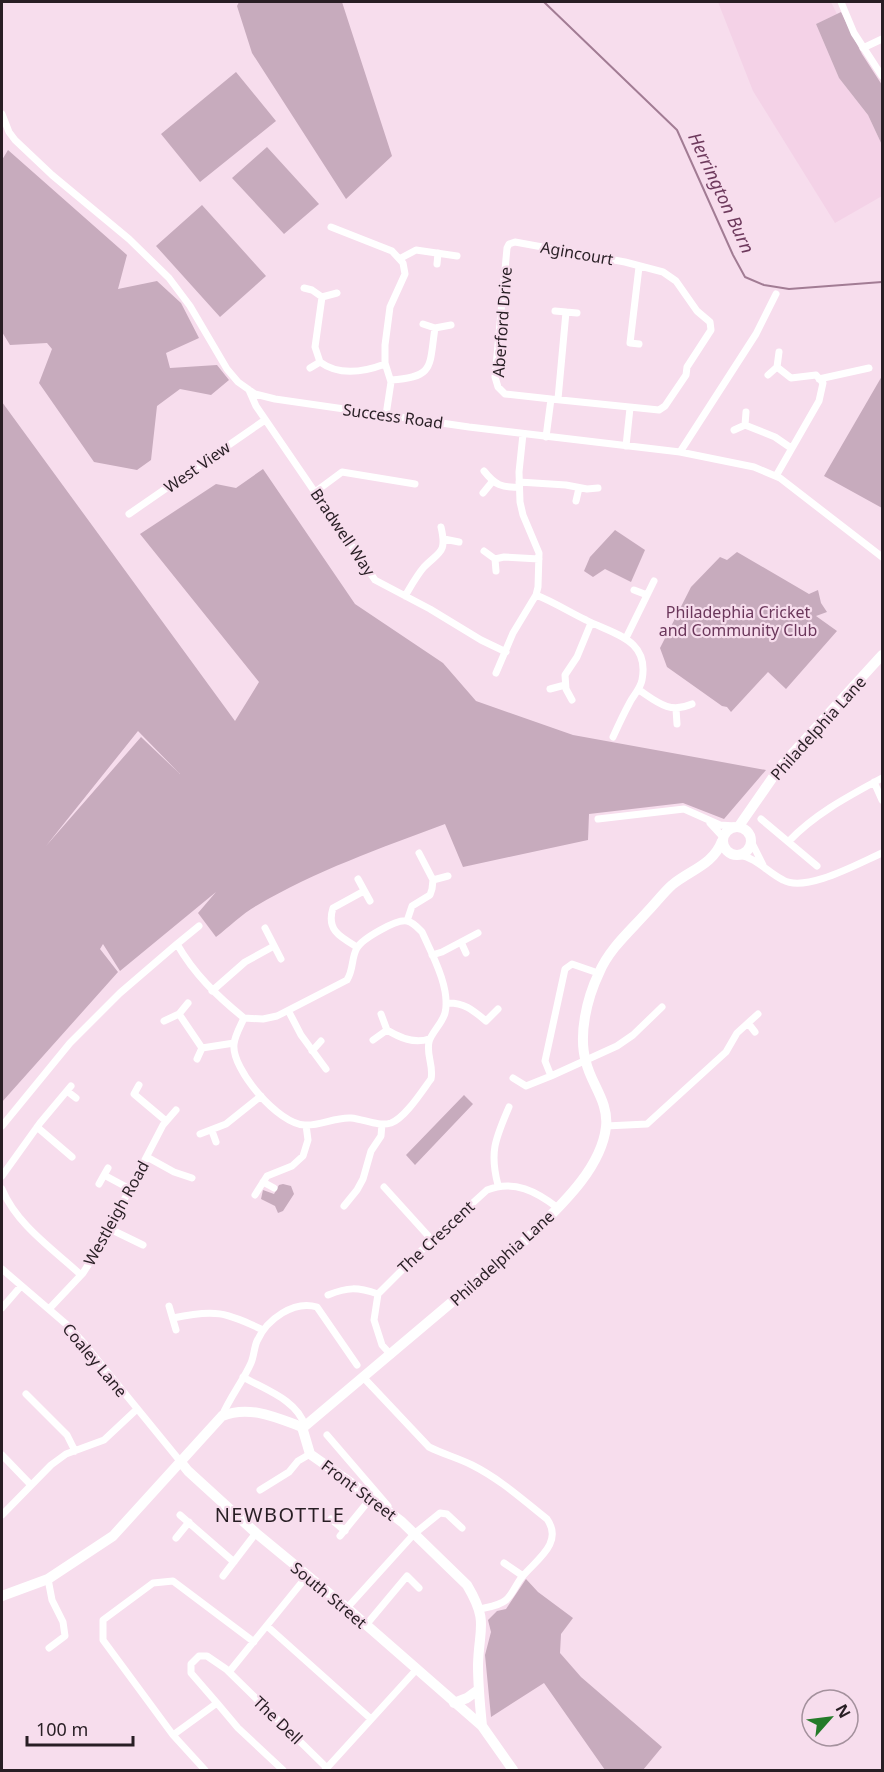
<svg xmlns="http://www.w3.org/2000/svg" width="884" height="1772" viewBox="0 0 884 1772" font-family="'Noto Sans',sans-serif">
  <rect width="100%" height="100%" fill="#f7dded"/>
  <!-- built -->
  <path fill="#f4d2e7" d="M718,2H831L837,14L816,24L839,78L868,115L882,145V196L835,223L753,91Z"/>
  <!-- green -->
  <path fill="#c7abbd" fill-rule="evenodd" d="M239,2H342L392,156L346,199L252,53L237,6Z
    M841,12L862,54L882,85V145L868,115L839,78L816,24Z
    M236,72L276,121L200,182L161,134Z
    M267,147L319,204L284,234L232,178Z
    M8,150L127,255L118,289L157,281L181,303L199,338L166,353L170,368L217,365L229,380L211,395L180,389L157,406L151,460L137,470L94,462L39,383L52,349L47,343L10,345L2,332V160Z
    M202,205L266,276L220,317L156,246Z
    M882,376V508L824,476Z
    M2,402L235,721L259,682L140,534L216,484L236,488L263,469L355,604L443,663L476,701L573,735L766,770L724,819L683,803L589,814L588,840L463,867L445,824C381,848 315,871 256,906C242,914 229,927 216,937L198,913L216,892L120,971L103,944L100,949L118,972L2,1102ZM138,731L180,774L141,737L46,846Z
    M615,530L645,550L631,582L605,569L593,577L584,571L590,557Z
    M737,552L809,594L818,590L821,603L827,612L816,616L837,631L786,689L768,672L731,712L727,707L722,706L667,667L660,648L691,587L720,557L727,560Z
    M464,1095L473,1104L415,1165L406,1155Z
    M283,1184L291,1186L294,1194L283,1211L278,1213L275,1206L261,1199L263,1190L274,1194L279,1185Z
    M526,1579L538,1592L573,1618L561,1634L560,1653L581,1677L662,1747L643,1770H605L544,1683L491,1717L485,1655L491,1632L488,1620L497,1611L506,1609Z"/>
  <g fill="none" stroke-linecap="round" stroke-linejoin="round">
    <!-- stream -->
    <path stroke="#a27c94" stroke-width="2" d="M544,2L677,130L733,255L745,277L764,285L789,289L882,282"/>
    <!-- street -->
    <path stroke="#fff" stroke-width="7" d="M841,2L854,33L882,76
      M863,48L882,39
      M2,114L9,132L15,140L52,175L129,239L169,278L190,306L227,369L238,382L255,394L275,399L469,427L680,452L754,467L780,478L882,557
      M331,227L392,251L403,263L405,274L390,307L385,345V363L391,382L386,415
      M401,258L416,250L457,256
      M437,264L438,253
      M639,267L630,343L639,344
      M304,288L312,290L322,297L337,293
      M322,297L315,347L320,362C339,376 364,372 385,364
      M555,311L577,313
      M423,324L435,328L451,325
      M310,368L320,362
      M768,375L777,367L779,352
      M819,379L869,368
      M391,380C435,377 429,367 435,328
      M249,390L256,406L375,580L430,609L481,640L506,652
      M558,399L566,312
      M745,425L775,437L791,448
      M734,430L745,425L746,412
      M546,437L551,399L659,410L665,406L686,375L687,367L711,330L710,322L697,311L676,281L663,272L625,262L515,242L509,244L507,248L495,377L498,387L505,394L551,399
      M626,446L630,408
      M680,452L756,334L776,294
      M484,471C495,485 502,488 519,487
      M776,476L819,401L823,383L816,375L791,378L777,367
      M519,482L566,485L587,489L598,488
      M315,492L342,472L415,484
      M483,493L492,482
      M576,501L579,488
      M129,514L265,420
      M444,539L459,542
      M484,551L495,559L496,571
      M495,559L504,557L539,559
      M634,590L647,595
      M536,595C554,602 569,612 586,620C613,634 650,639 642,680C640,690 633,695 629,704C623,715 618,726 613,737
      M405,596C411,586 417,575 424,567C440,551 447,553 441,527
      M626,638L654,581
      M496,673L513,633L536,595L538,587L539,553L523,515L520,502L519,472L523,434
      M550,689L565,685
      M639,690C657,702 669,714 692,704
      M572,700L566,689L565,675L577,657L591,623
      M676,709L677,724
      M874,782L882,800
      M598,819L684,809L720,825L735,826
      M761,819L817,866
      M710,823L723,837
      M751,841L763,865
      M789,841C816,813 849,796 882,778
      M739,855C757,858 767,872 783,880C806,893 859,863 882,853
      M358,879L370,901
      M433,880L448,876
      M407,921L412,906L430,895L432,889L433,880L419,853
      M199,926L177,944C194,974 217,996 244,1018C241,1025 235,1035 234,1044C231,1069 279,1125 305,1125C320,1126 335,1117 351,1118C364,1119 378,1127 391,1123C405,1118 422,1091 431,1079C434,1066 426,1055 429,1042C431,1033 442,1024 445,1013C451,989 432,954 422,932C418,928 413,922 407,921C396,919 362,939 357,948C351,958 354,969 347,980L277,1016L263,1019L244,1018
      M265,928L281,959
      M461,942L466,953
      M357,947C340,937 326,930 333,908L364,891
      M432,955L442,952L478,933
      M598,973L572,964L565,969L545,1061L551,1076L617,1046L633,1035L662,1007
      M212,991L245,962L274,946
      M446,1003C464,1002 473,1010 486,1021L498,1009
      M289,1012L301,1035L326,1069
      M179,1014L202,1048L197,1059
      M381,1014L387,1030C400,1038 414,1044 429,1039
      M164,1021L179,1014L188,1003
      M748,1023L755,1032
      M373,1040L387,1030
      M202,1048L234,1043
      M312,1051L321,1041
      M513,1078L526,1086L551,1076
      M139,1085L134,1094L166,1121
      M67,1091L76,1098
      M2,1126L70,1043L120,993L177,944
      M606,1126L647,1124L726,1052L737,1033L758,1014
      M37,1127L72,1157
      M212,1131L216,1142
      M200,1134L226,1124L261,1096
      M147,1157L174,1172L192,1178
      M108,1168L104,1175L130,1189
      M2,1176L40,1123L71,1086
      M263,1182L274,1188
      M99,1184L104,1175
      M498,1185C489,1151 496,1138 509,1107
      M384,1187L432,1240
      M2,1189C17,1225 53,1249 81,1275
      M255,1195L267,1176L292,1166L303,1156L308,1140L306,1125
      M344,1206L357,1190L363,1179L371,1151L381,1136L382,1124
      M110,1229L143,1245
      M2,1269L66,1324L82,1341L180,1461
      M328,1295C348,1287 357,1287 378,1294
      M169,1306L176,1330
      M2,1308L21,1286
      M49,1309L83,1273L99,1248L163,1125L176,1110
      M173,1318C215,1309 225,1312 263,1330
      M391,1355L382,1345L374,1320L378,1294L432,1240L487,1190C514,1179 537,1192 558,1208
      M243,1377C266,1390 297,1400 305,1426
      M363,1377L429,1447C443,1454 458,1458 472,1465C500,1479 523,1500 547,1519C564,1543 536,1560 522,1577C516,1584 513,1594 506,1600C499,1606 488,1607 480,1609
      M26,1394L67,1435L75,1451
      M222,1416C230,1397 243,1381 251,1363C254,1356 254,1348 257,1341C267,1319 294,1300 317,1307L357,1365
      M327,1435L388,1506
      M2,1455L30,1484
      M260,1490L289,1472L298,1461L310,1454
      M2,1515L51,1465L66,1454L104,1440L136,1410
      M180,1515L234,1562
      M331,1519L345,1531
      M340,1536L371,1498
      M176,1538L189,1522
      M504,1563L523,1576
      M223,1576L256,1533
      M48,1579L52,1600L63,1622L65,1636L49,1648
      M347,1608L414,1534L440,1513L447,1514L462,1528
      M366,1625L407,1576L419,1588
      M267,1626L371,1719
      M229,1672L307,1576
      M217,1703L238,1728L283,1770
      M173,1735L217,1703L191,1673V1664L199,1656H207L226,1669L327,1768
      M205,1770L173,1735L103,1640V1620L153,1583L173,1581L254,1642
      M325,1770L416,1670"/>
    <!-- secondary -->
    <path stroke="#fff" stroke-width="10" d="M302,1427L310,1454L354,1485L402,1522L467,1585C489,1622 479,1627 478,1665C478,1686 480,1706 482,1726
      M180,1461L188,1471L256,1533L347,1608L482,1726L513,1770
      M454,1703L467,1698L478,1690"/>
    <!-- primary -->
    <path stroke="#fff" stroke-width="10" d="M739,826L780,767L882,655
      M723 841a14 14 0 1 1 28 0a14 14 0 1 1-28 0Z
      M2,1596L48,1579L113,1536L222,1416C249,1405 275,1417 302,1427L305,1426L529,1237C558,1208 601,1170 606,1127C609,1102 591,1084 586,1062C578,1035 587,998 599,973C609,949 630,931 647,912C655,904 663,893 672,885C690,870 713,865 722,841"/>
  </g>
  <g text-anchor="middle" stroke-width="4.5" stroke-linejoin="round" paint-order="stroke">
    <!-- street labels -->
    <g font-size="16" fill="#281e24" stroke="#f7dded">
      <text transform="translate(577 253) rotate(10)" y="6">Agincourt</text>
      <text transform="translate(502 322) rotate(-86)" y="6">Aberford Drive</text>
      <text transform="translate(393 416) rotate(8)" y="6">Success Road</text>
      <text transform="translate(197 467) rotate(-35)" y="6">West View</text>
      <text transform="translate(343 532) rotate(56)" y="6">Bradwell Way</text>
      <text transform="translate(818 728) rotate(-48)" y="6">Philadelphia Lane</text>
      <text transform="translate(116 1213) rotate(-61)" y="6">Westleigh Road</text>
      <text transform="translate(436 1237) rotate(-43)" y="6">The Crescent</text>
      <text transform="translate(502 1258) rotate(-42)" y="6">Philadelphia Lane</text>
      <text transform="translate(95 1360) rotate(50)" y="6">Coaley Lane</text>
      <text transform="translate(359 1490) rotate(37)" y="6">Front Street</text>
      <text transform="translate(329 1595) rotate(40)" y="6">South Street</text>
      <text transform="translate(278 1720) rotate(44)" y="6">The Dell</text>
    </g>
    <!-- park labels -->
    <g font-size="16" fill="#6b375b" stroke="#f7dded">
      <text x="738" y="618">Philadephia Cricket<tspan x="738" dy="18">and Community Club</tspan></text>
    </g>
    <!-- water labels -->
    <g font-size="18" font-style="italic" fill="#6e3a5d" stroke="#f7dded">
      <text transform="translate(721 193) rotate(65)" y="6">Herrington Burn</text>
    </g>
    <!-- quarter labels -->
    <g font-size="20" letter-spacing="1.5" fill="#281e24" stroke="#f7dded">
      <text x="280" y="1522">NEWBOTTLE</text>
    </g>
  </g>
  <!-- border -->
  <rect width="884" height="1772" fill="none" stroke="#281e24" stroke-width="6"/>
  <!-- north arrow -->
  <g transform="translate(830 1718) rotate(62)"><circle r="28" fill="#f7dded" stroke="#a4919d" stroke-width="1.5"/>
  <path d="M0-4.5L10 22L0 15L-10 22Z" fill="#247b29"/>
  <text y="-9" font-size="16" font-weight="bold" text-anchor="middle" fill="#281e24">N</text>
  </g>
  <!-- scale -->
  <path d="M27 1736v9h106v-9" fill="none" stroke="#281e24" stroke-width="3"/>
  <text x="36" y="1736" font-size="18" fill="#281e24" stroke="#f7dded" stroke-width="4.5" paint-order="stroke">100 m</text>
</svg>
